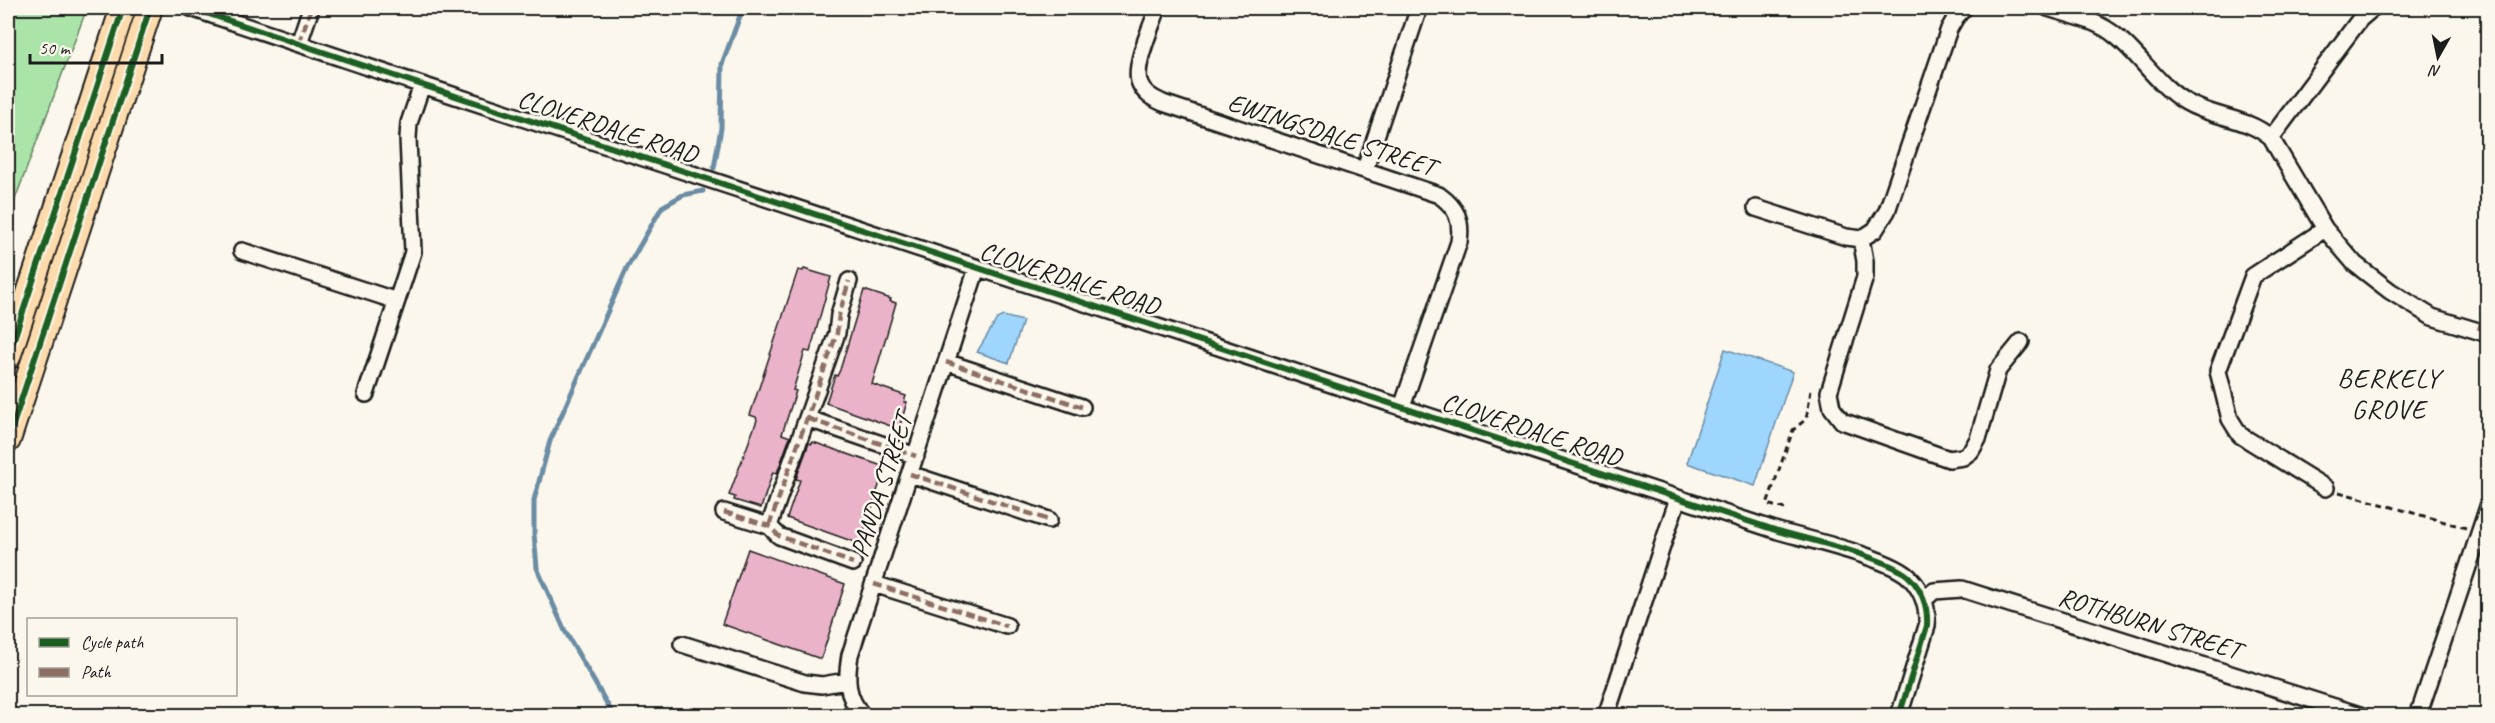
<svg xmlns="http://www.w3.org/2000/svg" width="2495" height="723" viewBox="0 0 2495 723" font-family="Caveat,sans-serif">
  <rect width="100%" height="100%" fill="#fbf7ec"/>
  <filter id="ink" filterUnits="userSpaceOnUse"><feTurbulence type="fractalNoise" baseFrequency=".0167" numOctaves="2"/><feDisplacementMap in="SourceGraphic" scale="12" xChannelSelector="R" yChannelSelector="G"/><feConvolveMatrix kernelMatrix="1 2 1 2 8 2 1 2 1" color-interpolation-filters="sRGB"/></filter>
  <g filter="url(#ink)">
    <!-- green -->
    <path fill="#aae4a9" stroke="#638062" stroke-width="1.5" d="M8,8H87L8,218Z"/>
    <!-- water -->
    <path fill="#9fd6fe" stroke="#6b8ca4" stroke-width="1.5" d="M1003,316L1023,321L1009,363L977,352L997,319Z
      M1725,349L1793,372L1755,486L1687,463Z"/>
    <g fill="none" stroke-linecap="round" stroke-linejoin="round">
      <!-- stream -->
      <path stroke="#6b8ca4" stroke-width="5" d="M714,168L721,128L722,64L743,8
        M614,716L565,631L537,568L534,534V500L550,441L627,268L662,207L683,195L703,191"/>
    </g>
    <!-- building -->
    <path fill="#eab3ca" stroke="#1c1c1c" stroke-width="1.5" d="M804,269L831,277L810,352L805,351L793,390L796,391L782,434L790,437L777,473L773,472L761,508L734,500L735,497L729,495L757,420L756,417L750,415L798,270L803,271Z
      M864,290L891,299L890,301L896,303L872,384L906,396L904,402H907L899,429L826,403L835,375L837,376L840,370Z
      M813,442L885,467L860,544L787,518L800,480L796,479L809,443L812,444Z
      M748,549L845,584L821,659L722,624Z"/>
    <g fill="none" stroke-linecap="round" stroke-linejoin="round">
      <!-- minor casing -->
      <g stroke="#1c1c1c" stroke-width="20">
        <path id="minor" d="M191,8L422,85L1778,531C1806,539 1895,559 1911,579C1923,592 1928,609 1927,626L1899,716
          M1158,8C1152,25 1134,64 1139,81C1143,93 1152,98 1163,103L1439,195C1457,208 1462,220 1459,242L1402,407
          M2048,8C2070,15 2097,20 2116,36C2141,56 2158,86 2186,102C2213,118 2247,117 2271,138L2325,229L2355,264L2390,291L2432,317L2488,334
          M299,43L311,8
          M2271,138L2360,19L2373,8
          M1365,169L1419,8
          M1756,208L1846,237L1861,239
          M2325,229L2253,276L2218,371L2230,419L2240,435L2326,488
          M1861,239L1865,261V277L1829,392L1832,408L1842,421L1949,459L1963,457L1971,451L1978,439L1998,370L2021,342
          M1861,239L1875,230L1887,211L1949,29L1956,17L1964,8
          M242,251L397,301
          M946,362L1082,407
          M366,394L413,252L408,138L409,123L422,85
          M809,419L916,456
          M910,474L1049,520
          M724,512L769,526L779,536L853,563
          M769,526L837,333L839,315L849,281
          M874,584L1007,626
          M1924,600L1934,591L1962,589L2363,716
          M682,644L805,683L822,685L846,681
          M863,716C846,697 846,679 850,655L977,268
          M1606,716L1678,498
          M2418,716L2488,507"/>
      </g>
      <!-- primary casing -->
      <g stroke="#1c1c1c" stroke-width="28">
        <path id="primary" d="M8,357L123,8
          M8,440L150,8"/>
      </g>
      <!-- path -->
      <path stroke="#1c1c1c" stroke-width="3" stroke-dasharray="6 4.5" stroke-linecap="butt" d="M2339,492L2466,528
        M1785,509L1767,504L1793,430L1805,420L1807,415L1811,390"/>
      <!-- minor -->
      <use href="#minor" stroke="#fbf7ec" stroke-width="15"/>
      <!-- primary -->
      <use href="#primary" stroke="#fddbac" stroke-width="24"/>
      <!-- quiet -->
      <path stroke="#8d6e63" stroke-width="4.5" stroke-dasharray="9 4.5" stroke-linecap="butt" d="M299,43L311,8
        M2479,330L2485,310L2488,311
        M946,362L1082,407
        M809,419L916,456
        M910,474L1049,520
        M724,512L769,526L779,536L853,563
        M769,526L837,333L839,315L849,281
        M874,584L1007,626"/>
      <!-- cycleway casing -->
      <g stroke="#fbf7ec" stroke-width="10">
        <path id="cycleway" d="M191,8L422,85L1778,531C1806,539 1895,559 1911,579C1923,592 1928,609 1927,626L1899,716
          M8,357L123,8
          M8,440L150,8"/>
      </g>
      <!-- cycleway -->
      <use href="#cycleway" stroke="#1b5e20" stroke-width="6"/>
    </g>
  </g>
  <g text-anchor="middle" stroke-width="5" stroke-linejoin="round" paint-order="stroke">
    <!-- street labels -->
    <g font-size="26" fill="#1c1c1c" stroke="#fbf7ec">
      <text transform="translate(608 126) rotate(18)" y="9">CLOVERDALE ROAD</text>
      <text transform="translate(1332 134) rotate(18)" y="9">EWINGSDALE STREET</text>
      <text transform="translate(1070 278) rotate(18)" y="9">CLOVERDALE ROAD</text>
      <text transform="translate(1532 429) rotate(18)" y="9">CLOVERDALE ROAD</text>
      <text transform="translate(881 485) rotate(-72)" y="9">PANDA STREET</text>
      <text transform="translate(2150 623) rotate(17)" y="9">ROTHBURN STREET</text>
    </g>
    <!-- neighbourhood labels -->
    <g font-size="27" letter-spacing="1.5" fill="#1c1c1c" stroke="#fbf7ec">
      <text x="2389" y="387">BERKELY<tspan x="2389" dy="31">GROVE</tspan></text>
    </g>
  </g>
  <!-- margin -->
  <rect width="2495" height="723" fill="none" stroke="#fbf7ec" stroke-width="30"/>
  <rect x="15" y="15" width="2465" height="693" fill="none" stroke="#1c1c1c" stroke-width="2" filter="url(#ink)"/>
  <!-- legend -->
  <rect x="27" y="618" width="210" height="78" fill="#fbf7ec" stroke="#a29f99" stroke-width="1.5"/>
  <rect x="39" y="638" width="30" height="9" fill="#1b5e20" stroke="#a29f99" stroke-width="1.5"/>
  <text x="81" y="648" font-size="18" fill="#1c1c1c">Cycle path</text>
  <rect x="39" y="668" width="30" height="9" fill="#8d6e63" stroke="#a29f99" stroke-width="1.5"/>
  <text x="81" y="678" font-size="18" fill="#1c1c1c">Path</text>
  <!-- north arrow -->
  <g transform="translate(2438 57) rotate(189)" stroke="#fbf7ec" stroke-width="4.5" paint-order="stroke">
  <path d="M0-4.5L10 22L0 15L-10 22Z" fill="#1c1c1c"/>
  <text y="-9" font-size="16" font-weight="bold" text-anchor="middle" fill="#1c1c1c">N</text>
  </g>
  <!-- scale -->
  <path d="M30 54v9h132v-9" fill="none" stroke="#1c1c1c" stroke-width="3"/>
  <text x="39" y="54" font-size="18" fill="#1c1c1c" stroke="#fbf7ec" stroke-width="4.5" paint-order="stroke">50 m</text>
</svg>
